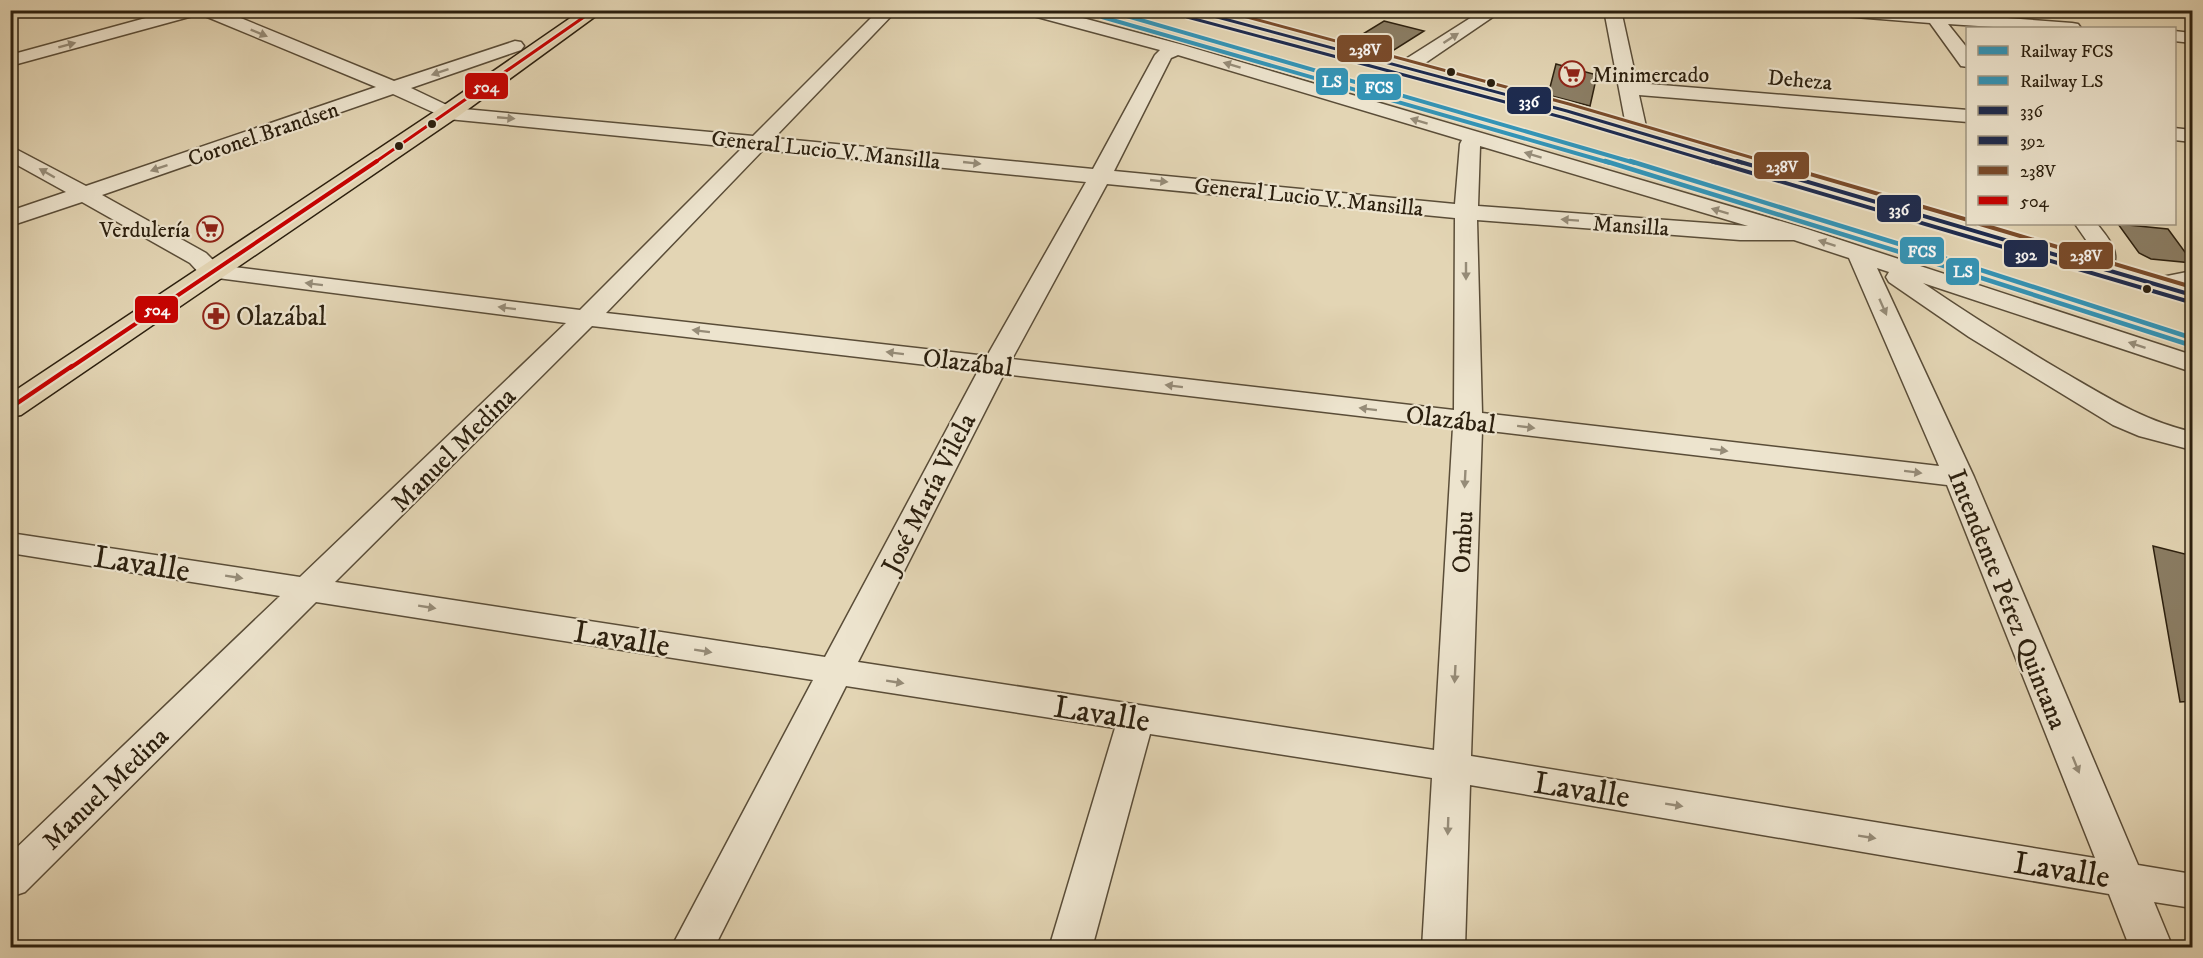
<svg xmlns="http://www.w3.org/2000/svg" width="2203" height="958" viewBox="0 0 2203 958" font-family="'IM FELL DW Pica',serif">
  <rect width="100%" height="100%" fill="#e3d5b4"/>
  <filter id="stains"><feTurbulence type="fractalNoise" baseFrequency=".00333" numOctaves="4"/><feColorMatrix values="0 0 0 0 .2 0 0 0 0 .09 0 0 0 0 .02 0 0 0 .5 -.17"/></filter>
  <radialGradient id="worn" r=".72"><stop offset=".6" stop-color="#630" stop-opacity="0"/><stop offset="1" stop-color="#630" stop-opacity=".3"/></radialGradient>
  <!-- building -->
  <path fill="#8b7e65" stroke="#2c200f" stroke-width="1.5" d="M1384,21L1424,31L1394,50L1353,40Z
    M1556,64L1597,75L1590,106L1548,95Z
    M2118,224L2168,229L2193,263L2151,259L2139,253Z
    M2153,546L2193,556V701L2180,702Z"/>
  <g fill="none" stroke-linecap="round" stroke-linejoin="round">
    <!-- minor casing -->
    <g stroke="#5a4d38" stroke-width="3">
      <path id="minor" d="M175,10H221L394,81L515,41L521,42L524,46L521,50L411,88L453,108L753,136L879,10H897L774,138L1093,169L1155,55L1160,50L1026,14L1024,10H1053L1183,45L1804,228L2192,355V372L1923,283C1968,314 2013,342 2060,370C2107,397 2139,419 2192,432V450L2139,436L2113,425L1969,337L1889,282L1886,277L1889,272L1877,268L1974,477L2138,865L2192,874V908L2154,902L2173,948H2130L2109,894L1470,785L1465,948H1422L1432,778L1150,734L1092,948H1049L1115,728L846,686L714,948H671L813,680L316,602L25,892L10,897V854L280,596L10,553V533L300,577L566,323L202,276L190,263L82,202L10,226V211L66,192L10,161V146L86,186L376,87L200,14L10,66V55ZM1178,55L1462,140L1460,144L1455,204L1114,171L1171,58ZM393,94L448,119L742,148L580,310L218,265L206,253L102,195ZM1480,146L1748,226L1478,206ZM763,150L1086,182L987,356L606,313ZM1107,184L1455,218L1454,410L1012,359ZM1477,220L1740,240H1794L1849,258L1939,466L1482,413ZM592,326L978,371L825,657L335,582ZM1004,374L1453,427L1434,750L858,662ZM1482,430L1947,485L2095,858L1471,756Z
        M1483,10H1503L1415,70H1401L1399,66L1401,62Z
        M1604,10H1621L1637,83L1968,110V122L1639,95L1647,131L1644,135H1630L1627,131Z
        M1822,10H1938L1940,13L2072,23L2078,24L2081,28H2009L1948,24L1968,49V67L1961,66L1930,23L1830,15Z
        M2174,31L2192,33V43L2174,41Z
        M2174,128L2192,130V142L2174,140Z
        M2075,224H2097C2109,239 2123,254 2110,273L2101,275L2092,273L2089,268L2091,247Z
        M2192,271V285L2156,292L2147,290L2144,285L2147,280Z"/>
    </g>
    <!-- major casing -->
    <g stroke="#2c200f" stroke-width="3">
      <path id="major" d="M582,10H604L456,118L21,415L10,417V394L440,108Z
        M1180,10H1213L1449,72L1968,220V224H1981L2192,286V303L1560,116L1182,14Z"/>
    </g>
    <!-- minor -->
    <use href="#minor" fill="#ede4ce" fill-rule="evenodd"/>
    <!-- major -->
    <use href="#major" fill="#e3d5b4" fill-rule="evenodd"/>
    <!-- bus-1-far1 casing -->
    <g stroke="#ede4ce" stroke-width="6">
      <path id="bus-1-far1" d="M1191,10L1567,111L1742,163"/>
    </g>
    <!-- bus-1 casing -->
    <g stroke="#ede4ce" stroke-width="8">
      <path id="bus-1" d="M1737,161L2192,295"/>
    </g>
    <!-- bus-2-far1 casing -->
    <g stroke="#ede4ce" stroke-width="6">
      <path id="bus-2-far1" d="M1187,17L1565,118L1716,163"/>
    </g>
    <!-- bus-2 casing -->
    <g stroke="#ede4ce" stroke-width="8">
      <path id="bus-2" d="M1711,161L2190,302"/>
    </g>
    <!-- bus-3-far1 casing -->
    <g stroke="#ede4ce" stroke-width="6">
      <path id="bus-3-far1" d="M1221,10L1569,104L1770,163"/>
    </g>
    <!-- bus-3 casing -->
    <g stroke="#ede4ce" stroke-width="8">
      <path id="bus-3" d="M1765,161L1968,220
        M1980,224L2192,287"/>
    </g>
    <!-- bus-4-far2 casing -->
    <g stroke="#ede4ce" stroke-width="6">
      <path id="bus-4-far2" d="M374,163L594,10"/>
    </g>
    <!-- bus-4-far1 casing -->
    <g stroke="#ede4ce" stroke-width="8">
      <path id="bus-4-far1" d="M70,368L377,161"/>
    </g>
    <!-- bus-4 casing -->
    <g stroke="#ede4ce" stroke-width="9">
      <path id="bus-4" d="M10,408L72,366"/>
    </g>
    <!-- bus-1-far1 -->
    <use href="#bus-1-far1" stroke="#1d2b4f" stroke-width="3"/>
    <!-- bus-1 -->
    <use href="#bus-1" stroke="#1d2b4f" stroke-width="4"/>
    <!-- bus-2-far1 -->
    <use href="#bus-2-far1" stroke="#1d2b4f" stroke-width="3"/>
    <!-- bus-2 -->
    <use href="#bus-2" stroke="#1d2b4f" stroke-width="4"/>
    <!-- bus-3-far1 -->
    <use href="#bus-3-far1" stroke="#7a4b2a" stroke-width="3"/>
    <!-- bus-3 -->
    <use href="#bus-3" stroke="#7a4b2a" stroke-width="4"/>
    <!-- bus-4-far2 -->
    <use href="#bus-4-far2" stroke="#c70201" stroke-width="3"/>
    <!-- bus-4-far1 -->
    <use href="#bus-4-far1" stroke="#c70201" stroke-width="4"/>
    <!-- bus-4 -->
    <use href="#bus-4" stroke="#c70201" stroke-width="4.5"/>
    <!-- rail-1-far1 casing -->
    <g stroke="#ede4ce" stroke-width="7">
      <path id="rail-1-far1" d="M1106,10L1635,163"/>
    </g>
    <!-- rail-1 casing -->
    <g stroke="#ede4ce" stroke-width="8">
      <path id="rail-1" d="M1630,161L1922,251L2192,338"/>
    </g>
    <!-- rail-2-far1 casing -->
    <g stroke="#ede4ce" stroke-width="7">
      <path id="rail-2-far1" d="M1102,17L1610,163"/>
    </g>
    <!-- rail-2 casing -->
    <g stroke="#ede4ce" stroke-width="8">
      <path id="rail-2" d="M1605,161L1919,258L2190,345"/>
    </g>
    <!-- rail-1-far1 -->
    <use href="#rail-1-far1" stroke="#3494b6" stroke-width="4"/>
    <!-- rail-1 -->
    <use href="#rail-1" stroke="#3494b6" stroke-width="4.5"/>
    <!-- rail-2-far1 -->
    <use href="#rail-2-far1" stroke="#3494b6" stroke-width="4"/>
    <!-- rail-2 -->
    <use href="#rail-2" stroke="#3494b6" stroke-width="4.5"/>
  </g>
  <!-- one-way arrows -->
  <defs><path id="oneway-solid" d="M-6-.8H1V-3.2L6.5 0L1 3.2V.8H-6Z" transform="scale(1.5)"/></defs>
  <g fill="#968c78">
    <use href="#oneway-solid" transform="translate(259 33) rotate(22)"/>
    <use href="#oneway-solid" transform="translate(1451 38) rotate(-33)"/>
    <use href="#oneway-solid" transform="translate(67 45) rotate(-15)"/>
    <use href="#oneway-solid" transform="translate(1232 65) rotate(-163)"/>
    <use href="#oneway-solid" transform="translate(440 72) rotate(161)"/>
    <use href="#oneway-solid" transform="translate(506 118) rotate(5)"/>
    <use href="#oneway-solid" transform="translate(1419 121) rotate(-163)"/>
    <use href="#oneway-solid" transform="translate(1533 155) rotate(-163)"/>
    <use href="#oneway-solid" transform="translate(972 163) rotate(6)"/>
    <use href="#oneway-solid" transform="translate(159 168) rotate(161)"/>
    <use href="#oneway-solid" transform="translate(47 173) rotate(-150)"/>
    <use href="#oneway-solid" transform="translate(1159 181) rotate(6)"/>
    <use href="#oneway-solid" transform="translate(1720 211) rotate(-163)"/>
    <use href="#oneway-solid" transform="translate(1570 220) rotate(-176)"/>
    <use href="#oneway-solid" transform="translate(1827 243) rotate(-162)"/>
    <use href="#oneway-solid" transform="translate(1466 271) rotate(90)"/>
    <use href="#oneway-solid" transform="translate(314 284) rotate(-173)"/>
    <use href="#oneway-solid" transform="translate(1883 307) rotate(66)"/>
    <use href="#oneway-solid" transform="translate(507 308) rotate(-173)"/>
    <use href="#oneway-solid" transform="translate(701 331) rotate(-173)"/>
    <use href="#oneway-solid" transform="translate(2137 345) rotate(-162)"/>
    <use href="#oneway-solid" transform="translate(895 353) rotate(-173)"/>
    <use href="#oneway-solid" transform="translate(1174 386) rotate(-173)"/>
    <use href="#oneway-solid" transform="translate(1368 409) rotate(-173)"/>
    <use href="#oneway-solid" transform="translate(1526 427) rotate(7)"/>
    <use href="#oneway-solid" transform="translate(1719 450) rotate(7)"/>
    <use href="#oneway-solid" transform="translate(1913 472) rotate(7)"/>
    <use href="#oneway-solid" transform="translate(1465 479) rotate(93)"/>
    <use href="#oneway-solid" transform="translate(234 577) rotate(9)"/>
    <use href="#oneway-solid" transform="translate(427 607) rotate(9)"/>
    <use href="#oneway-solid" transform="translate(703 651) rotate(9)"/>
    <use href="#oneway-solid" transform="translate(1455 674) rotate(93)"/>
    <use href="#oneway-solid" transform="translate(895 682) rotate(9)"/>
    <use href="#oneway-solid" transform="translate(2076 765) rotate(68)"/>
    <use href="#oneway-solid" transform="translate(1674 805) rotate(9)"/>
    <use href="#oneway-solid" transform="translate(1448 826) rotate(92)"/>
    <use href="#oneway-solid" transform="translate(1867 837) rotate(9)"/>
  </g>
  <!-- icons -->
  <defs>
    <g id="supermarket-ring" transform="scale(1.35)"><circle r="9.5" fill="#ede4ce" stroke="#8f2418" stroke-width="1.5"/><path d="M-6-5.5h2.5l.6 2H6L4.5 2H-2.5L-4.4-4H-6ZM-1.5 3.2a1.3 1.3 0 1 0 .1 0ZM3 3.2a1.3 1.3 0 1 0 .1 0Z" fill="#8f2418"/></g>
    <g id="pharmacy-ring" transform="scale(1.35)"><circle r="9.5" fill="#ede4ce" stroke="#8f2418" stroke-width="1.5"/><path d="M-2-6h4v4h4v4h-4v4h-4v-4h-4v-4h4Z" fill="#8f2418"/></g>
  </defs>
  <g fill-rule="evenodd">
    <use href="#supermarket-ring" x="1572" y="74"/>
    <use href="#supermarket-ring" x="210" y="229"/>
    <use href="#pharmacy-ring" x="216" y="316"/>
  </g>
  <!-- markers -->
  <g fill="#2c200f" stroke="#ede4ce" stroke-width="2">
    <circle cx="1451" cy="72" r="5"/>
    <circle cx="1491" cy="83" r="5"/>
    <circle cx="432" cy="124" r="5"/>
    <circle cx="399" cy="146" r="5"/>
    <circle cx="2147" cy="289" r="5"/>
  </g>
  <g text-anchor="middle" stroke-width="4.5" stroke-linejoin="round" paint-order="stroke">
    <!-- far-poi labels -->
    <g font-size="22" fill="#2c200f" stroke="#ede4ce" text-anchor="start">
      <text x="1592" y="82">Minimercado</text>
      <text x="190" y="237" text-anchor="end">Verdulería</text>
    </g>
    <!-- far-street labels -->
    <g font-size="22" fill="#2c200f" stroke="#ede4ce">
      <text transform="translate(1800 79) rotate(5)" y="8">Deheza</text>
      <text transform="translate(263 133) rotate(-19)" y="8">Coronel Brandsen</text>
      <text transform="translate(826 149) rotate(6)" y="8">General Lucio V. Mansilla</text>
      <text transform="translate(1309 196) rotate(6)" y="8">General Lucio V. Mansilla</text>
      <text transform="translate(1631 225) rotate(4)" y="8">Mansilla</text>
    </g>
    <!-- poi labels -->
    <g font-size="26" fill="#2c200f" stroke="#ede4ce" text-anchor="start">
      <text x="236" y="325">Olazábal</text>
    </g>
    <!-- street labels -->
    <g font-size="26" fill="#2c200f" stroke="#ede4ce">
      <text transform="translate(968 362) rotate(7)" y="9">Olazábal</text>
      <text transform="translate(1451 419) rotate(7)" y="9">Olazábal</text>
      <text transform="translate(453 449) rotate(-45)" y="9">Manuel Medina</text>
      <text transform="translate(928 493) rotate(-63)" y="9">José María Vilela</text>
      <text transform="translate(1462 542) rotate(-87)" y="9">Ombu</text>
      <text transform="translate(2008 599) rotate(68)" y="9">Intendente Pérez Quintana</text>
      <text transform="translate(105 788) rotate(-44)" y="9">Manuel Medina</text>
    </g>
    <!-- near-street labels -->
    <g font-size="32" fill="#2c200f" stroke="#ede4ce">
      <text transform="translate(142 563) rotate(9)" y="11">Lavalle</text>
      <text transform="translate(622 638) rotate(9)" y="11">Lavalle</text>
      <text transform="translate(1102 713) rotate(9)" y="11">Lavalle</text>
      <text transform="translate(1582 789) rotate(9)" y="11">Lavalle</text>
      <text transform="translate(2062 869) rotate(9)" y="11">Lavalle</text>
    </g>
  </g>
  <g stroke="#ede4ce" stroke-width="2">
    <rect x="1336" y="34" width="57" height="29" rx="6" fill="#7a4b2a"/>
    <rect x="1315" y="67" width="34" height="29" rx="6" fill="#3494b6"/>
    <rect x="464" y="72" width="45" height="28" rx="6" fill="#c70201"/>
    <rect x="1356" y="73" width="46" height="28" rx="6" fill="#3494b6"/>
    <rect x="1506" y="86" width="46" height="29" rx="6" fill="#1d2b4f"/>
    <rect x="1753" y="151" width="57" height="29" rx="6" fill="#7a4b2a"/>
    <rect x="1876" y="194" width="46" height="29" rx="6" fill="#1d2b4f"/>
    <rect x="1899" y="236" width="46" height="29" rx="6" fill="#3494b6"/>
    <rect x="2003" y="239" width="46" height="29" rx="6" fill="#1d2b4f"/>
    <rect x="2058" y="241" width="56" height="29" rx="6" fill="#7a4b2a"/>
    <rect x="1945" y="257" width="35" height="29" rx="6" fill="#3494b6"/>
    <rect x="134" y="295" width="45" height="29" rx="6" fill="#c70201"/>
  </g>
  <g font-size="16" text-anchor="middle" font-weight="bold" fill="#fff">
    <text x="1365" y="55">238V</text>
    <text x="1332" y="87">LS</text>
    <text x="486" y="92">504</text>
    <text x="1379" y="93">FCS</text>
    <text x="1529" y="107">336</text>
    <text x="1782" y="172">238V</text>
    <text x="1899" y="215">336</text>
    <text x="1922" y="257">FCS</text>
    <text x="2026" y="260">392</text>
    <text x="2086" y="261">238V</text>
    <text x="1963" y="277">LS</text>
    <text x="157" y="315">504</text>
  </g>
  <!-- margin -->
  <rect width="2203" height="958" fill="none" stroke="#e3d5b4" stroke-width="36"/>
  <rect x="12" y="12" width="2179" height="934" fill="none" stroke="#2c200f" stroke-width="3"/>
  <rect x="18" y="18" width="2167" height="922" fill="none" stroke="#2c200f" stroke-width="1.5"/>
  <!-- legend -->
  <rect x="1966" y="27" width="210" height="198" fill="#ede4ce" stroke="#a09682" stroke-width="1.5"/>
  <rect x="1978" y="46" width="30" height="9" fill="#3494b6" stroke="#a09682" stroke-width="1.5"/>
  <text x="2020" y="57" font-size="18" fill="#2c200f">Railway FCS</text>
  <rect x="1978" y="76" width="30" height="9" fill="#3494b6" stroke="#a09682" stroke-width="1.5"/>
  <text x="2020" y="87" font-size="18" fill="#2c200f">Railway LS</text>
  <rect x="1978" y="106" width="30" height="9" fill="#1d2b4f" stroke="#a09682" stroke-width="1.5"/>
  <text x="2020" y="117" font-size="18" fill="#2c200f">336</text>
  <rect x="1978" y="136" width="30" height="9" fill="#1d2b4f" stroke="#a09682" stroke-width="1.5"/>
  <text x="2020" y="147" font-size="18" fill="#2c200f">392</text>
  <rect x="1978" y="166" width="30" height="9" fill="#7a4b2a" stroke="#a09682" stroke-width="1.5"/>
  <text x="2020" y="177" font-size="18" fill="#2c200f">238V</text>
  <rect x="1978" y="196" width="30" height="9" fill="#c70201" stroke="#a09682" stroke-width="1.5"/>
  <text x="2020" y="207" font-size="18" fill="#2c200f">504</text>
  <rect width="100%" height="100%" filter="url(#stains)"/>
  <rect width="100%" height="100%" fill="url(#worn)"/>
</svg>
